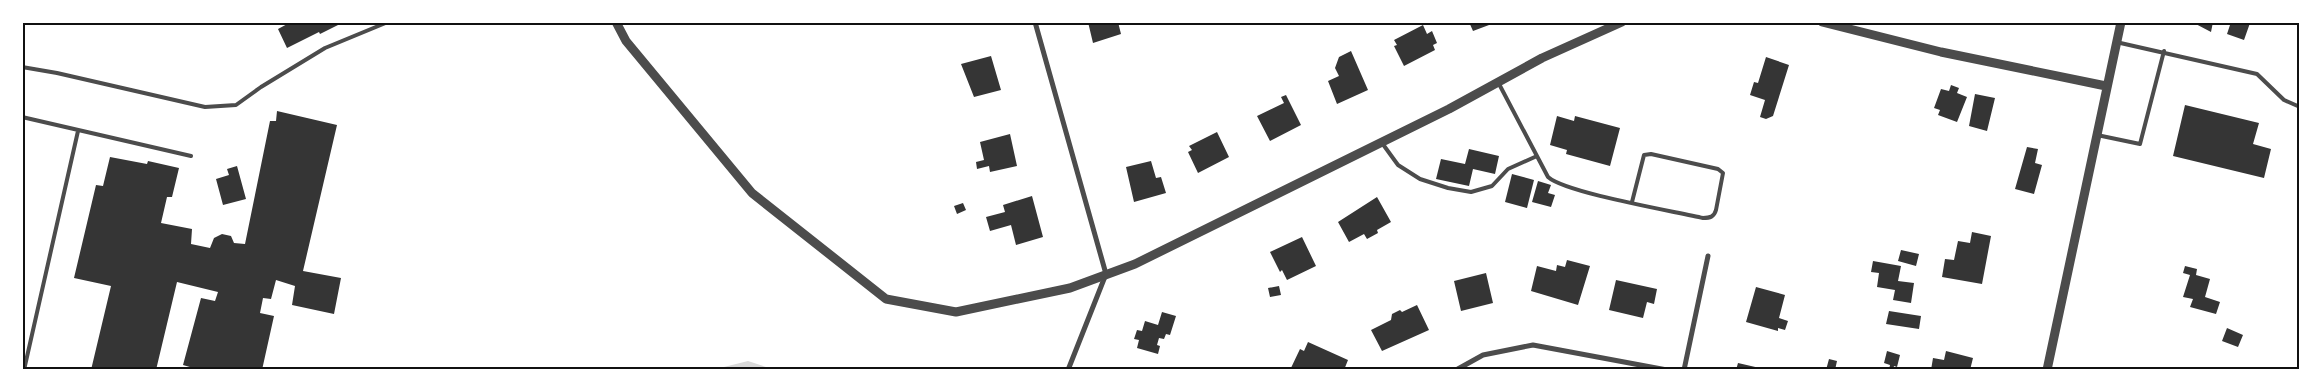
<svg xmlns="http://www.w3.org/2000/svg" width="2322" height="392" viewBox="0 0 2322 392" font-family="Roboto,sans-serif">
  <rect width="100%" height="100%" fill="#fff"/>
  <!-- water -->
  <path fill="#d9d9d9" d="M748,361L772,369H716Z"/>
  <!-- building -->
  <path fill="#353535" d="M291,22H337L338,25L320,34L319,32L287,48L278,29Z
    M1088,22H1118L1121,34L1093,43Z
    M1469,22H1497L1473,31Z
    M2192,22H2213L2211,32Z
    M2231,22L2250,23L2244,40L2227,34Z
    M1423,25L1427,34L1432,31L1437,43L1433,45L1435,50L1404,66L1394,46L1397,45L1394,40Z
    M1351,51L1368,90L1337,104L1328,81L1339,76L1335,68L1339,57Z
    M991,56L1001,90L974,97L961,64Z
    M1766,57L1789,65L1773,116L1766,119L1760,117L1765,100L1750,95L1754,82L1758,83Z
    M1951,85L1959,88L1957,93L1967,97L1957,122L1938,115L1940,110L1934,108L1941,89L1949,91Z
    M1975,94L1995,98L1987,131L1969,126Z
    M1286,95L1301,125L1270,141L1257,116L1284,103L1281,97Z
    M2185,105L2259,123L2253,144L2271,149L2264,178L2173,156Z
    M277,111L337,125L303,271L341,278L334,314L292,305L295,286L276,280L271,299L263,298L260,313L274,316L262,370H200L183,365L201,298L215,301L218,292L177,282L156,370H91L111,286L74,278L96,185L103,186L110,157L147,164L148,161L179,168L172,197H167L161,223L192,229L191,244L210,248L214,238L222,234L231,236L234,243L245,244L270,121H276Z
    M1557,116L1574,121L1575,116L1620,128L1610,166L1566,154L1567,150L1550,145Z
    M1217,132L1229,157L1198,173L1188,152L1192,150L1189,146Z
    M1010,134L1017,166L990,172L989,166L977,169L976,162L984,160L980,142Z
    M2027,147L2038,149L2035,163L2042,165L2034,194L2015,189Z
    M1469,149L1499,156L1495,174L1473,169L1469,186L1436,179L1441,159L1465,164Z
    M1151,161L1156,178L1161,177L1166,193L1134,202L1126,167Z
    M237,166L246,199L223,205L216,179L229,175L227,169Z
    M1512,174L1534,180L1527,208L1505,202Z
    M1538,181L1551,185L1548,193L1555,195L1551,207L1532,202Z
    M1032,196L1043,237L1016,245L1011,225L990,231L986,217L1005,212L1003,205Z
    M1377,197L1391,222L1377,230L1378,233L1367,239L1364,234L1349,242L1338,222Z
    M963,203L966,210L957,214L954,206Z
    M1972,232L1991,236L1982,284L1942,277L1945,259L1954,260L1958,241L1970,243Z
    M1302,237L1316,266L1287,280L1282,270L1280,272L1270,252Z
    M1901,250L1919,254L1916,266L1898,261Z
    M1567,260L1590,266L1578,305L1531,291L1537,266L1556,271L1557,265L1565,267Z
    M1873,261L1901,266L1898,281L1914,283L1911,303L1893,300L1895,290L1877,287L1879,273L1871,272Z
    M2185,266L2197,269L2196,275L2210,279L2205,297L2220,302L2216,314L2190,307L2193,299L2183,297L2190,275L2183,273Z
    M1486,273L1493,303L1461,311L1454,281Z
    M1616,280L1657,289L1654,304L1647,302L1643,318L1609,310Z
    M1279,286L1281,295L1270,297L1268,288Z
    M1756,287L1785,295L1779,318L1788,321L1785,330L1778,328V331L1746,322Z
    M1417,305L1429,330L1382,351L1371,330L1391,320L1392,314L1400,310L1402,312Z
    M1889,311L1921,316L1919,329L1886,324Z
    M1162,312L1176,316L1170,335L1166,334L1164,339L1159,338L1157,345L1160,346L1158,354L1137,348L1139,340L1134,339L1137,330L1142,331L1145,321L1158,325Z
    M2227,328L2243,335L2238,347L2222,341Z
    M1308,342L1348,360L1344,370H1290L1300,349L1304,351Z
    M1887,351L1900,355L1897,367L1894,366L1893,370H1889L1890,365L1884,363Z
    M1946,351L1973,358L1970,370H1931L1933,358L1944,360Z
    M1829,359L1837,361L1835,370H1826Z
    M1738,363L1764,369V370H1736Z"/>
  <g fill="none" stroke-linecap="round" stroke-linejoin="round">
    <!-- service -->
    <path stroke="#4c4c4c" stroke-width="4" d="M2116,42L2257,74L2284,100L2300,107
      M22,67L57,73L205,107L236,105L261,87L325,48L388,22
      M1498,82L1548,177C1566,193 1673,211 1703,218C1710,218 1714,217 1716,210L1723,173L1718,169L1651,154L1644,155L1632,202
      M22,117L191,156
      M2097,135L2140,144L2164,51
      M1382,143L1398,165L1420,179L1448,188L1471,192L1492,186L1508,169L1537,156
      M24,370L78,131"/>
    <!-- minor -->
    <path stroke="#4c4c4c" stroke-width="5" d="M1035,22L1106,274L1068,370
      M1456,370L1483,355L1533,345L1667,370
      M1684,370L1708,256"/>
    <!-- tertiary -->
    <path stroke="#4c4c4c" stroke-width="9" d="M616,22L626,41L752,193L886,299L956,312L1070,288L1135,264L1449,109L1542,58L1622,22
      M1822,22L1941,52L2106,86
      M2047,370L2121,22"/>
  </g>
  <!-- border -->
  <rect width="2322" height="392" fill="none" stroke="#ffffff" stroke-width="48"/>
  <rect x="24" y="24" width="2274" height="344" fill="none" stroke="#111" stroke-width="2"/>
</svg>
